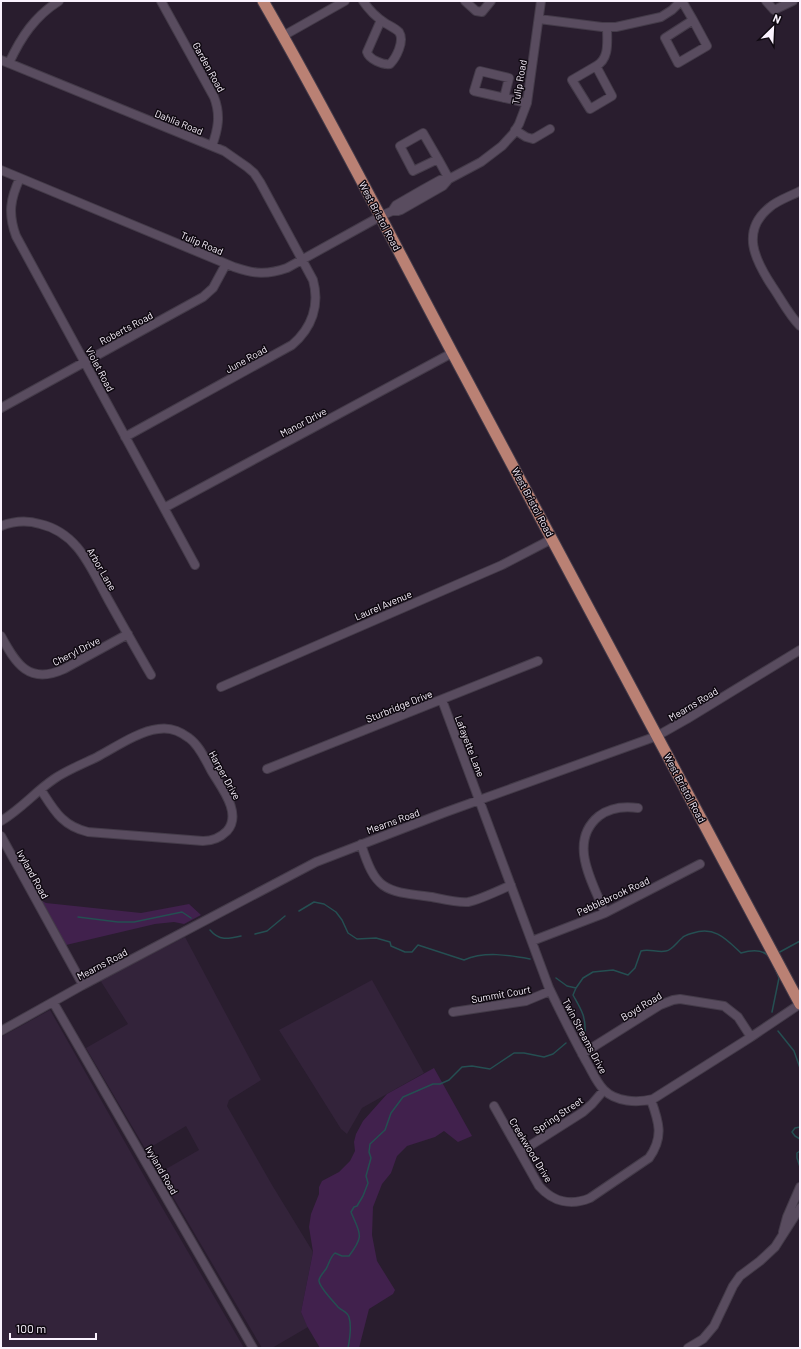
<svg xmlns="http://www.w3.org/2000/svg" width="801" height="1349" viewBox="0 0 801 1349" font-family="Barlow,sans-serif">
  <rect width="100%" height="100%" fill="#291d2e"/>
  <!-- built -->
  <path fill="#33233a" d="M185,937L261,1080L229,1100L227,1106L272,1185L313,1252L301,1312L308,1327L272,1348H262L159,1173L199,1150L186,1126L146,1150L86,1048L128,1024L100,980Z
    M372,980L424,1073L362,1108L347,1134L341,1129L279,1030Z
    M50,1010L156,1197L244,1348H1V1037Z"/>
  <!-- green -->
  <path fill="#41214d" d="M42,901L46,903L141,913L189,904L201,915L184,924L174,922L155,924L66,945Z
    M434,1068L472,1136L458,1142L444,1131L435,1137L407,1146L397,1156L391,1173L382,1184L373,1207L372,1235L377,1261L395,1290L393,1294L369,1309L359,1348H320L307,1326L301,1312L313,1252L309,1227L311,1214L319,1194V1187L322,1181L339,1172L350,1161L355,1151L354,1142L356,1134L363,1121L387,1094Z"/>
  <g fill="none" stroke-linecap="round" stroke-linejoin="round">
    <!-- stream -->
    <path stroke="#254f52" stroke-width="1.5" d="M299,911L314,902L324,904L336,912L342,920L348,933L357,939L376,938L390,942L391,946L405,952H412L418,945L464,960C485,951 508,955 530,959
      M78,917L118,922H134L182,912L191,918
      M210,930C219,941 228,939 241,936
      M255,934L267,931L285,916
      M778,953L800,941
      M556,978L567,986L576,988
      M772,1012L779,978L773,964
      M778,1031L794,1051L800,1068
      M580,1033L585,1031C586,1016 580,1008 573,995L576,988L583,978L593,972L613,970L628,975L635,968L641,951C649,948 657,953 666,951C672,950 677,942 682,938C685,935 690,934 693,933C715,926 726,939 741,953C751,950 763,948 770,958
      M800,1127L795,1128L792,1132L795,1136L800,1139
      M800,1151L797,1153V1158L800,1167
      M348,1348C350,1338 352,1327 349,1317C347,1311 342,1311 338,1307C334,1302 318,1286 319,1280C320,1276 324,1272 326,1269C329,1264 330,1257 335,1253L342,1256H349C365,1235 360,1234 351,1212L354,1207L357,1206L363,1196L368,1183L366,1176L371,1158L369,1152L370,1144L385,1130L391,1113L403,1097L433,1084H440L449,1080L462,1067L472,1066L490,1069L514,1053H524L544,1057L553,1054L566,1043"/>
    <!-- minor casing -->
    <g stroke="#443b49" stroke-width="10">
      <path id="minor" d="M161,1L214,97C221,115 218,129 212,146
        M363,1C369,10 376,17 385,23C390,26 395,28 399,32C405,41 396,58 390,64C382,65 369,59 367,52L381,20
        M465,1L476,11L482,12L491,1
        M682,1L693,20
        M766,1L774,10L793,1
        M539,19L602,27H616L661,17L672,10L681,1
        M693,20L707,46L678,63L665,38Z
        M283,36L345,1
        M1,60L224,151L247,167L254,173L260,182L313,280C320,305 312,328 292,345L125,437
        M9,63C21,37 35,16 59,1
        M596,66L612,96L590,109L572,80Z
        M596,66C610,59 607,41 607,27
        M504,98L509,78L480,71L474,91L527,103
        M515,130L526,137L533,139L550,129
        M423,133L438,159L413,171L400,146Z
        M438,159L449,179
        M1,170L234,267C254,274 267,275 287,268L381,216L392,211H398L401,210L443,186L449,179
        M20,178C10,199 8,214 16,236L195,565
        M800,191C791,196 778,200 770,207C740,231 755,260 772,286C781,299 789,315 800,326
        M392,211L396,205L422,190L440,180L449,179L481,162L502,146L513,134L519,124L527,103L541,1
        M1,408L203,297L213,288L226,264
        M164,508L452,353
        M1,526C14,521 27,520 40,524C79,533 91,569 109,601C123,626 137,651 151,675
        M1,636C16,664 29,685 64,669L128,634
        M221,687L502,565L552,539
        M442,700L549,988C561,1013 573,1037 586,1061C592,1071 596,1082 604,1090C616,1102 637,1103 653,1099L751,1037L800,1004
        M267,769L538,661
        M1,821C21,809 35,792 54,779C67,770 83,764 97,757C114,748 139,731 158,729C169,727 180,731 189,738C199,745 205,759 211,770C220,786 243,813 227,831C220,838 213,841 203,841L88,832C62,826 54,810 41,790
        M1,836L83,985
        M361,844C376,892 385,891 432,897C442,899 458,903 468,902C479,900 500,890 511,885
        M605,913C593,883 567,842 599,816C611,807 624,806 638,808
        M532,941L605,913L700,864
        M53,1002L253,1348
        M453,1012L526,1001L550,991
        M1,1031L83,985L316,862L446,812L657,736L687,719L800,650
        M582,1054L660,1005L673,1000L680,999L724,1006L738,1017L751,1037
        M494,1106L539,1186C553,1202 571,1206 590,1198L649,1158C664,1137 659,1122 651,1100
        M520,1152L583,1112L592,1104L604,1090
        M783,1232L787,1217L800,1187
        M688,1348L703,1339L714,1326L733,1286L740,1276L760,1261L775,1247L800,1208"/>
    </g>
    <!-- major casing -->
    <g stroke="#443b49" stroke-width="13">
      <path id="major" d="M263,1C330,117 390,236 453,354C569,571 686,787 800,1004"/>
    </g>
    <!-- minor -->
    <use href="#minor" stroke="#594c5f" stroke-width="8"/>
    <!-- major -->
    <use href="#major" stroke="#ba8174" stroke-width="11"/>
  </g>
  <g text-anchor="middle" stroke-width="3" stroke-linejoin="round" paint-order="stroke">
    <!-- street labels -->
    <g font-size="10" fill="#faf2fe" stroke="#0f0911">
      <text transform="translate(209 67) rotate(61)" y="4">Garden Road</text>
      <text transform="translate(519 82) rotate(-80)" y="4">Tulip Road</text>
      <text transform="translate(179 122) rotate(22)" y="4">Dahlia Road</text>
      <text transform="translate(380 216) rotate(62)" y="4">West Bristol Road</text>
      <text transform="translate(202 243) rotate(23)" y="4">Tulip Road</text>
      <text transform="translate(126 328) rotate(-28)" y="4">Roberts Road</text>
      <text transform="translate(246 359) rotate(-29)" y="4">June Road</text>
      <text transform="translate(100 369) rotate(62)" y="4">Violet Road</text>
      <text transform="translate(303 422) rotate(-28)" y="4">Manor Drive</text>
      <text transform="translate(533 502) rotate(62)" y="4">West Bristol Road</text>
      <text transform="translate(102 569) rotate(60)" y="4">Arbor Lane</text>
      <text transform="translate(383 605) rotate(-23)" y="4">Laurel Avenue</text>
      <text transform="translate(76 651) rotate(-27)" y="4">Cheryl Drive</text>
      <text transform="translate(693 704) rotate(-31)" y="4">Mearns Road</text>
      <text transform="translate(399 706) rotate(-22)" y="4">Sturbridge Drive</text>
      <text transform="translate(470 746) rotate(69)" y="4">Lafayette Lane</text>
      <text transform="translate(225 775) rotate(61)" y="4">Harper Drive</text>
      <text transform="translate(685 788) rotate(62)" y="4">West Bristol Road</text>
      <text transform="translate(393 821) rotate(-20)" y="4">Mearns Road</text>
      <text transform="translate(33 874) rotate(61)" y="4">Ivyland Road</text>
      <text transform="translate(613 896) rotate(-25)" y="4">Pebblebrook Road</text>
      <text transform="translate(102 964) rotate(-28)" y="4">Mearns Road</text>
      <text transform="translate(501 994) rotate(-10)" y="4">Summit Court</text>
      <text transform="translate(641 1006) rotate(-31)" y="4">Boyd Road</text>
      <text transform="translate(585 1036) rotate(62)" y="4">Twin Streams Drive</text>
      <text transform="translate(558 1115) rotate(-34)" y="4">Spring Street</text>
      <text transform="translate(531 1150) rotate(59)" y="4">Creekwood Drive</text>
      <text transform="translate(162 1170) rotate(60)" y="4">Ivyland Road</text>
    </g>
  </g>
  <!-- border -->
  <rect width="801" height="1349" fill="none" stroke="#faf2fe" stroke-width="4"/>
  <!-- north arrow -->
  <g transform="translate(773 28) rotate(24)" stroke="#0f0911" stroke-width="3" paint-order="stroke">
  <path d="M0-3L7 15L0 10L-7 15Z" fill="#faf2fe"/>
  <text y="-6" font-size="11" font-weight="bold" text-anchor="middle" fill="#faf2fe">N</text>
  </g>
  <!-- scale -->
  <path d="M10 1333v6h86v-6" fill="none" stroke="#faf2fe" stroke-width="2"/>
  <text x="16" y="1333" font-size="12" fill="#faf2fe" stroke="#0f0911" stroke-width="3" paint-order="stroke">100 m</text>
</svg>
